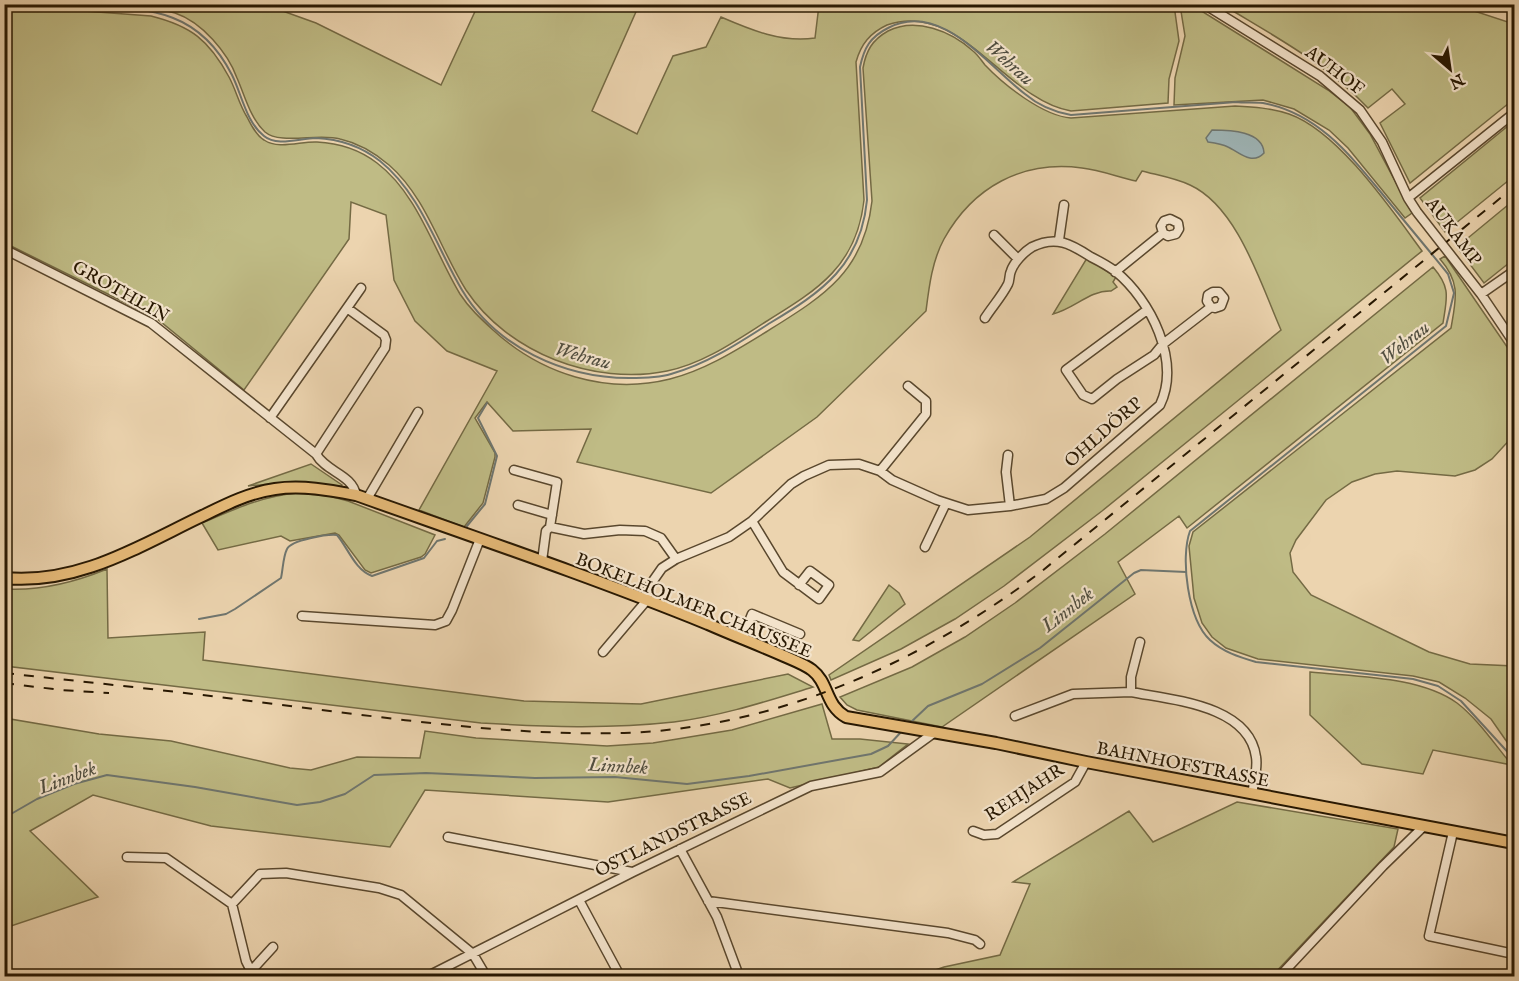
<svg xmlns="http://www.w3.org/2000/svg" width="1519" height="981" viewBox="0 0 1519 981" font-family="'IM FELL English',serif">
  <rect width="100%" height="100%" fill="#ecd4af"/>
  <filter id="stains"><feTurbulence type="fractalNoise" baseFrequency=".00333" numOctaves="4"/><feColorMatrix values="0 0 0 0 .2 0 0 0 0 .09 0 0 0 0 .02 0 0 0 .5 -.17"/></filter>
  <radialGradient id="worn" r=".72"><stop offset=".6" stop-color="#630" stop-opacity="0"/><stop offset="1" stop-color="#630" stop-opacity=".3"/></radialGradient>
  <!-- green -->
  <path fill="#bfbb85" stroke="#746a44" stroke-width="1.5" d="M4,5L151,16C191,26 209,40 229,77C236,90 239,104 247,117C251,125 256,135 264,140C279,150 301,141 317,142C338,143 360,150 377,163C418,194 434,251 460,294C469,308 481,319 493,330C541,374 606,395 670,379C705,370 735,351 766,332C822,297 864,273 872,201L863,68C866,51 872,40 888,31C916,17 951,31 973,51C978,55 981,60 985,65C1004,85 1043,116 1071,118L1235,106C1254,107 1271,108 1289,114C1338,131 1391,209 1422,251L1102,511L1004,586L955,619L901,649L831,680L829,675L1030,537L1281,330C1261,285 1238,207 1190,185C1175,178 1157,175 1142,171L1136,181C1118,177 1100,170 1082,168C1022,160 973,187 944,239C932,261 929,287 926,311L817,417L711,493L577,462L591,429L513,431L487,402L475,418L495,453V457L483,503L464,527L419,510L497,371L447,351L415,321L394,280L386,215L351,202L349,239L244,390L156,318L5,243Z
    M100,5H266L316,23L441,85L478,5H639L592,111L637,134L673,56L706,47L721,17C751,30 782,43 815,38L819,5H1174L1179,41L1169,79L1168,103L1071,111C1005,100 961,0 887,25C870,33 861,44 856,62L864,200C857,265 819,289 767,321C737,340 703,364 667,371C594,386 508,353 466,290C440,249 426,197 389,165C375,153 358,143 340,139C319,133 280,145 265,132C250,118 245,96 237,78C228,53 202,22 175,13C152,6 124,6 100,5Z
    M1180,5H1192L1328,90L1350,107L1370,134L1412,213L1405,218L1348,148L1329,130L1294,109L1263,100L1174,105L1175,78L1185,36Z
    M1223,5H1456L1514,24V99L1410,183L1380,123L1405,104L1392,89L1368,108C1327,64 1274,36 1223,5Z
    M1514,121V176L1445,232L1420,198Z
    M1514,200V259L1484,283L1457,247Z
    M1445,256L1514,357V435L1492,459L1475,470L1455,476L1397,471L1375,474L1352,482L1326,500L1296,540L1290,553L1293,572L1311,595L1429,652L1470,664L1514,666V752L1491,719L1465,698L1439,682L1413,676L1258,659L1226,648L1212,637L1202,623L1194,598L1189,546L1193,532L1451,328C1456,299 1461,283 1440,259Z
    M1087,258L1116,277L1113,282L1117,287L1111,291C1090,290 1074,309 1053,314Z
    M1433,267C1451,288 1447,297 1443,323L1187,528L1179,516L1118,562L1135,594L942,727L857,710L847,705L840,697L912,667L965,637L1015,603L1105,534Z
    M311,464L342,485L341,487C309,481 280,483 248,486Z
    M297,493L329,496L348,501L435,535L425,554L421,557L371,573L365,570L339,535L335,533L290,541L281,536L218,550L202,523C233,510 262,496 297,493Z
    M107,569L108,638L205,632L203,660L524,701L641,704L788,674L813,687C767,701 722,716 674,722C609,729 546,727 481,723L5,666V589C41,591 73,583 107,569Z
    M889,585L899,593L905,604L859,641L853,640Z
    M1310,672C1356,677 1419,676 1457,703C1478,719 1495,745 1512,765L1433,750L1423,774L1362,764L1310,715Z
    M822,704L832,739H860L908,744L879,767L790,788L768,779L608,802L425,790L390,847L211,826L93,795L30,831L98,897L5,928L4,718L99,734L171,741L290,768L311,770L357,757L420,758L425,731L476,738L607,746L653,743L732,730Z
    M1237,802L1398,829L1394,847L1272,976H918L944,967L1000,955L1030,884L1013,882L1129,811L1153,842Z"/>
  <!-- water -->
  <path fill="#9eb5b7" stroke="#6f766f" stroke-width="1.5" d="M1212,130C1230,130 1263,131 1264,153C1252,166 1239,152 1228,147C1222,144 1215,143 1208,142L1206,138Z"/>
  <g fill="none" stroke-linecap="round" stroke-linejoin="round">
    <!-- stream -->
    <path stroke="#6f766f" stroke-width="2" d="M62,4C134,10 194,0 232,75C242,95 246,122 264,136C277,147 300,138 316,138C339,139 362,147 380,161C420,193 437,248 462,290C496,347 564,378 629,378C643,378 658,378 671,374C707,364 739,343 770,323C822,292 861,265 867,200L860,67C864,48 870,37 888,28C941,0 988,66 1025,94C1038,105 1054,112 1071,115L1236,102C1244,103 1254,102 1263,103C1318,113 1351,156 1384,196C1405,222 1427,248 1448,274L1454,293L1446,326L1190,531C1180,558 1188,620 1210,640C1223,652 1239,657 1256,662L1413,679L1438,686L1461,701L1514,759
      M467,526L485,504L497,456L478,418L487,403
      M199,619L226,614L235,609L281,578C283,569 283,557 287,549C291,540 328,534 337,535C348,548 355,570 372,576L424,558L437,541L445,539
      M910,723L928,706L982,684L1040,648L1134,573L1141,570L1186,572
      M4,818L37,799L74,784L107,775L195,787L297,805L320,802L345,794L374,775L426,773L535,778L615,777L687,784L749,776L871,754L888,746L902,731"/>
    <!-- minor casing -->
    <g stroke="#59472d" stroke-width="11">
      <path id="minor" d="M1204,4L1320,76L1360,110L1382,142L1408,198L1417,212L1481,294L1514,343
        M1408,198L1514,113
        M994,235L1018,259
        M1059,240L1064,205
        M4,249L151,323L316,454C326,472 352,474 356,495
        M1115,272L1163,233L1161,226L1164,221L1170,219L1178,223L1179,229L1176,234L1168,236L1163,233
        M1481,294L1514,271
        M347,308L361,288
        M1147,310L1066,370L1083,395L1092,399L1117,379L1154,355L1163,344L1211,307L1215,308L1221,306L1224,298L1219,292H1213L1208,295L1207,301L1211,307
        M270,418L347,308L384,335L386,340L385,348L316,454
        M1008,455L1006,472L1010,506
        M514,470L557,482L550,527L546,531L542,561
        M880,471L926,414V401L908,386
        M367,499L418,412
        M518,505L552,515
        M752,521L783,572L819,599L829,585L810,571L799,585
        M550,527L584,534L620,530L645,531L661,538L676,559
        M925,547L946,503
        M302,616L435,625L446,621L452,610L480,539
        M742,639L752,614L800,634
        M1140,642L1131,677V692C1172,700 1249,705 1256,757C1258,768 1254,782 1252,794
        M603,652L647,600L648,588L662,568L676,559L729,537L752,521L791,484L804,476L829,465L859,464L880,471L892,480L937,500L968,510L1010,506L1046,499L1064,488L1160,405C1181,361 1151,300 1115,271C1108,266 1099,261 1091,257C1071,244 1056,235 1032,247C1024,252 1014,262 1011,271C1009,275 1010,280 1008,284C1002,296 992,307 985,318
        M1015,716L1073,694L1131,692
        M973,831L984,835L997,834L1075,782L1086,762
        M1453,832L1429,936L1514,954
        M448,837L632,872
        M680,849L717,917L739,976
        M127,857L166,858L232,904L260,874L286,873L379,888L401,895L473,954L486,976
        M579,900L620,976
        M708,901L948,933L975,940L980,944
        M232,904L246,961L251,971L273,947
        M428,976L633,872L811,786L880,772L935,732
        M1280,976L1383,866L1423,827"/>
    </g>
    <!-- major casing -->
    <g stroke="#281802" stroke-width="14">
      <path id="major" d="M4,578C76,585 136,548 198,518C223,506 247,493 275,489C302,485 329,490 356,495C474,537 592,577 708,624C733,635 759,645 784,656C793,660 804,664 812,670C829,683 825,705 846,717L996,743L1086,762L1514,843"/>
    </g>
    <!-- minor -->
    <use href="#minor" stroke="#f3e3cb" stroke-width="8"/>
    <!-- major -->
    <use href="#major" stroke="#e6ba78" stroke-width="10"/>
    <!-- rail -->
    <path stroke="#281802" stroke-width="2" stroke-dasharray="10 10" stroke-linecap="butt" d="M4,673C94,683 184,692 274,704C390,718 507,736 624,733C777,728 922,662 1042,571L1514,187
      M4,683L61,690L109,693"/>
  </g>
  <g text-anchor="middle" stroke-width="4.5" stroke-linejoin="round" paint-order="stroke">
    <!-- street labels -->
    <g font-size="18" fill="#281802" stroke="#f3e3cb">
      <text transform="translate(1335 70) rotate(37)" y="6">AUHOF</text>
      <text transform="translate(1454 231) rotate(53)" y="6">AUKAMP</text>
      <text transform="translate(121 291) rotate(29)" y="6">GROTHLIN</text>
      <text transform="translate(1103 432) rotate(-41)" y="6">OHLDÖRP</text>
      <text transform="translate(694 605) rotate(22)" y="6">BOKELHOLMER CHAUSSEE</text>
      <text transform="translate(1183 764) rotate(11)" y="6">BAHNHOFSTRASSE</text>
      <text transform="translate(1024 792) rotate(-33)" y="6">REHJAHR</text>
      <text transform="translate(673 834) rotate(-26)" y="6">OSTLANDSTRASSE</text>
    </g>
    <!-- water labels -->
    <g font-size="20" font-style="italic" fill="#514f41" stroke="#f3e3cb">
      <text transform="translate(1010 62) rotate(41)" y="7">Wehrau</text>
      <text transform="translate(1404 342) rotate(-39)" y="7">Wehrau</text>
      <text transform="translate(583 355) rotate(15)" y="7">Wehrau</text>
      <text transform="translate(1067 609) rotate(-38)" y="7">Linnbek</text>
      <text transform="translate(618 765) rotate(3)" y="7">Linnbek</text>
      <text transform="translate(67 777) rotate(-21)" y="7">Linnbek</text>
    </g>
  </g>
  <!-- margin -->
  <rect width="1519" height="981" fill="none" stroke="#ecd4af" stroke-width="24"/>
  <rect x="6" y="6" width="1507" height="969" fill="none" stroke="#281802" stroke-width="3"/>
  <rect x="12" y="12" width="1495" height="957" fill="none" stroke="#281802" stroke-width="1.5"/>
  <!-- north arrow -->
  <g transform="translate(1450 69) rotate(151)" stroke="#f3e3cb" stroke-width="4.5" paint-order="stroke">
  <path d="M0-4.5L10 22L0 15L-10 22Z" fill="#281802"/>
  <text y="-9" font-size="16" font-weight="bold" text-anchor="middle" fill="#281802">N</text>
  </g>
  <rect width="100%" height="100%" filter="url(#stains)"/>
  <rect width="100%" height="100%" fill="url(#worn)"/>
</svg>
